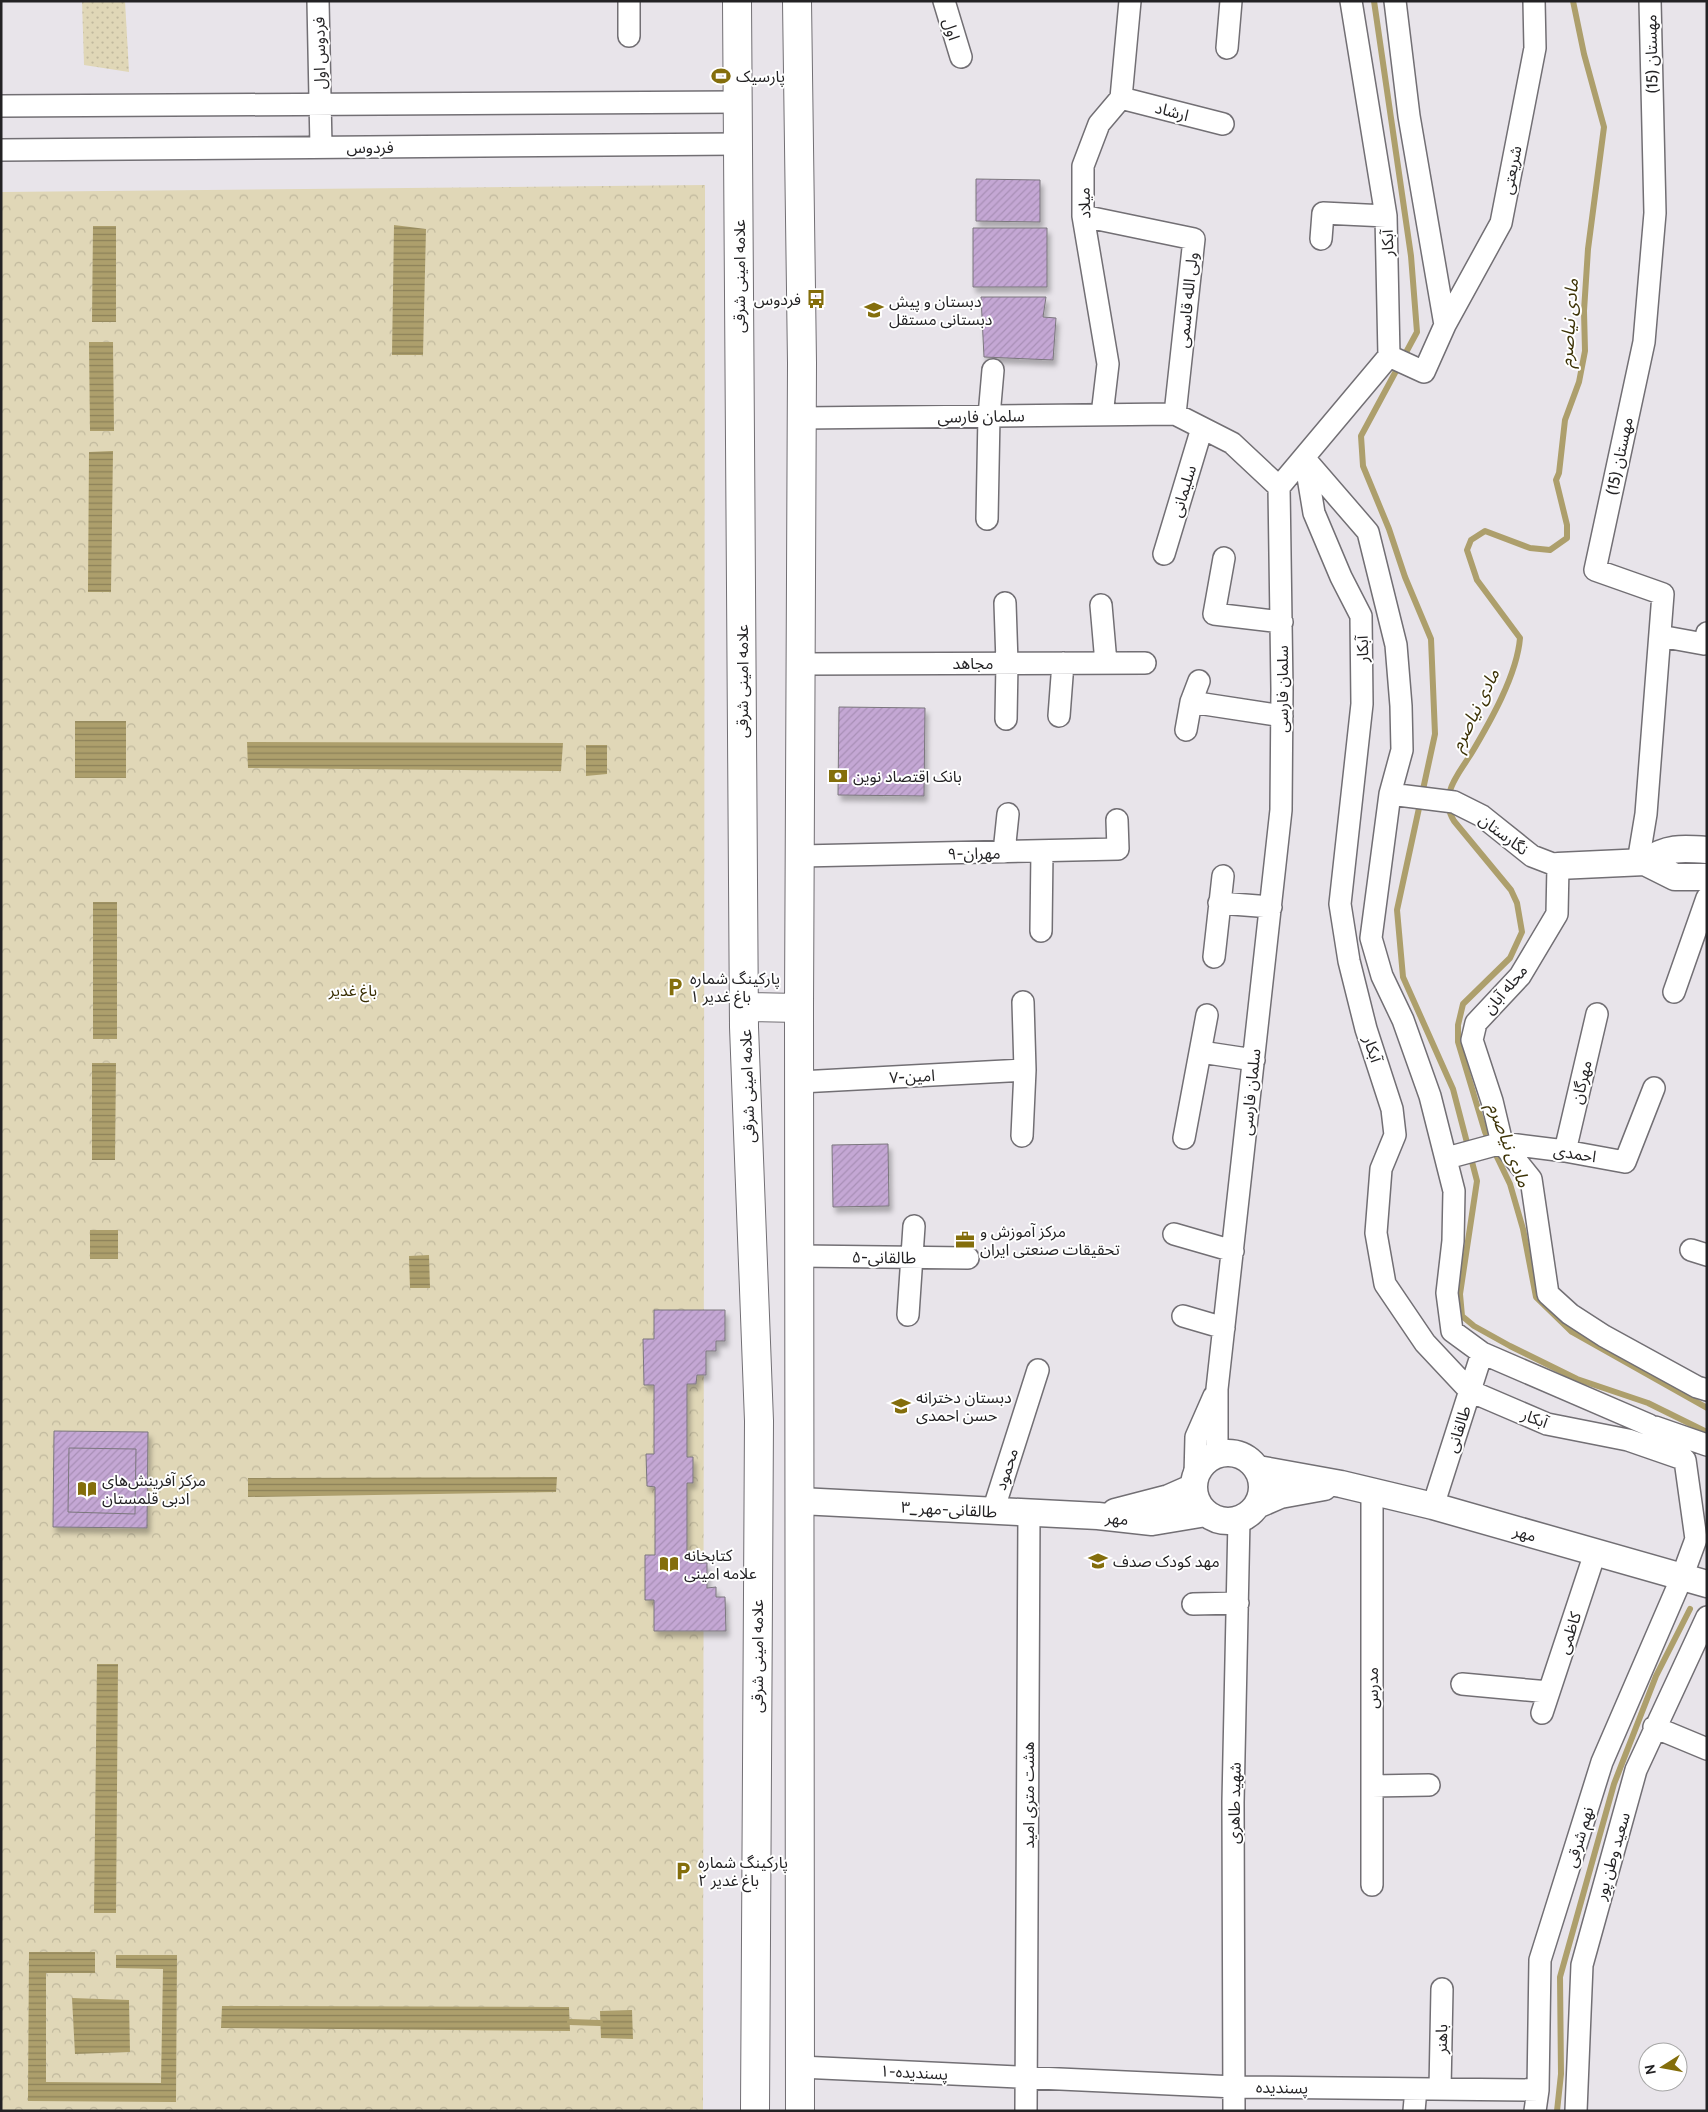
<svg xmlns="http://www.w3.org/2000/svg" width="1708" height="2112" viewBox="0 0 1708 2112" font-family="Cabin,'Noto Sans Arabic',sans-serif">
  <defs>
    <pattern id="grass-dots" width="8" height="8" patternUnits="userSpaceOnUse" patternTransform="scale(1.25)"><rect width="8" height="8" fill="#e0d7b7"/><path d="M2 2h.1M6 6h.1" fill="none" stroke="#c0b89d" stroke-width="1.8" stroke-linecap="round"/></pattern>
    <pattern id="park-crowns" width="20" height="18" patternUnits="userSpaceOnUse" patternTransform="scale(1.25)"><rect width="20" height="18" fill="#e0d7b7"/><path d="M2 6a3 3 0 1 1 6 0M12 15a3 3 0 1 1 6 0" fill="none" stroke="#c0b89d"/></pattern>
    <pattern id="water-rules" width="6" height="5" patternUnits="userSpaceOnUse" patternTransform="scale(1.25)"><rect width="6" height="5" fill="#ad9f6c"/><path d="M0 2.5h6" fill="none" stroke="#8c8159"/></pattern>
    <pattern id="building-hatch" width="6" height="6" patternUnits="userSpaceOnUse" patternTransform="scale(1.25)"><rect width="6" height="6" fill="#c4a7d4"/><path d="M-1 1l2-2M0 6l6-6M5 7l2-2" fill="none" stroke="#a88fb6"/></pattern>
    <filter id="shadow"><feDropShadow dx="3" dy="5.5" stdDeviation="2.5" flood-color="#0004"/></filter>
  </defs>
  <rect width="100%" height="100%" fill="#e8e4ea"/>
  <!-- grass -->
  <path fill="url(#grass-dots)" d="M82,1H125L129,72L84,65Z"/>
  <!-- park -->
  <path fill="url(#park-crowns)" d="M705,185L703,2111H1V192Z"/>
  <!-- water -->
  <path fill="url(#water-rules)" d="M394,225L426,229L423,355H392Z
    M93,226H116V322H92Z
    M89,342H113L114,431H90Z
    M113,451L111,592H88L89,452Z
    M75,721H126V778H75Z
    M247,742L563,743L561,771L248,768Z
    M586,745H607V774L586,776Z
    M93,902H117V1039H93Z
    M92,1063H116L115,1160H92Z
    M90,1230H118V1259H90Z
    M429,1255L430,1288H410L409,1256Z
    M557,1477L556,1492L248,1497V1478Z
    M97,1664H118L116,1913H94Z
    M29,1952H95V1973H46V2082L161,2083L163,1969L116,1968V1955H177L176,2102L28,2101Z
    M72,1998L129,2000L130,2052L75,2054Z
    M222,2006L569,2007L570,2031L221,2028Z
    M632,2010L633,2039L601,2038L600,2011Z"/>
  <g fill="none" stroke-linecap="round" stroke-linejoin="round">
    <!-- stream -->
    <path stroke="#ad9f6c" stroke-width="6" d="M1374,1L1411,256L1417,332L1361,436L1363,466L1389,529L1405,577L1431,639L1435,734L1397,910L1403,977L1453,1089L1477,1181L1460,1294L1462,1316L1474,1326L1510,1346L1577,1379L1648,1403L1707,1432
      M1573,1L1584,54L1604,127L1588,249L1584,311L1585,351L1579,382L1565,420L1559,473L1556,480L1567,525V538L1550,550L1530,548L1485,531L1471,540L1467,550L1477,580L1520,638C1517,675 1490,722 1471,754C1464,765 1453,779 1450,791C1447,803 1448,811 1454,821L1511,890L1517,903L1522,932L1510,958L1463,1004L1458,1025V1042L1485,1132L1510,1184L1523,1229L1536,1297L1572,1332L1707,1408
      M570,2022L600,2023
      M1557,2111L1561,2074L1560,1977L1614,1784L1656,1676L1690,1609"/>
  </g>
  <!-- building -->
  <path fill="url(#building-hatch)" stroke="#7b777d" filter="url(#shadow)" d="M976,179L1040,180V222L976,221Z
    M973,228H1047V287H973Z
    M981,297H1046L1043,317L1056,318L1053,360L984,357Z
    M839,707L925,708L924,796L838,795Z
    M888,1144L889,1206L833,1207L832,1145Z
    M654,1310H725V1341H716V1351H706V1375H697L696,1384H687V1457H693V1483H687V1554H698L697,1563H707V1588L716,1587V1597H725L726,1631H654V1600H645V1555H655V1487L647,1486L646,1454H654V1385H644L643,1339H654Z
    M54,1431L148,1432L147,1528L53,1527Z
    M69,1448L136,1449L135,1514L68,1512Z"/>
  <g fill="none" stroke-linecap="round" stroke-linejoin="round">
    <!-- minor casing -->
    <g stroke="#726f74" stroke-width="24">
      <path id="minor" d="M318,1L321,147
        M629,1V36
        M944,1L961,57
        M1227,48L1231,1
        M1121,98L1223,124
        M1,106L738,102
        M1,150L738,144
        M1083,216L1194,239L1175,414
        M1321,239L1323,213L1386,216
        M1445,325L1501,223L1535,48L1534,1
        M1389,356L1424,372L1445,325L1409,116L1395,1
        M1102,415L1108,364L1083,216V166L1099,124L1121,98L1130,1
        M802,418L1175,414L1232,443L1279,487L1282,689L1281,810L1217,1389V1454
        M1305,459L1368,532L1396,645L1401,706L1402,750L1390,794L1371,938L1382,976L1403,1020L1430,1096L1454,1191L1453,1241L1447,1293L1452,1331L1482,1353L1649,1425L1685,1460L1696,1539L1682,1577L1602,1762L1540,1960L1538,2090L1535,2111
        M1305,459L1314,513L1341,577L1361,616L1362,704L1340,904L1349,961L1366,1029L1392,1109L1395,1135L1381,1169L1376,1233L1385,1284L1425,1343L1470,1391L1547,1424L1628,1440L1680,1458
        M1279,487L1389,356L1386,216L1351,1
        M987,519L989,416L993,370
        M1164,554L1202,428
        M1224,558L1214,614L1282,622
        M1005,603L1007,663L1006,719
        M1101,605L1106,663
        M1660,636L1704,644L1707,633
        M801,664L1145,663
        M1191,702L1282,716
        M1059,716L1063,663
        M1186,730L1191,702L1199,681
        M1390,794L1454,802L1482,816L1532,856L1558,866L1557,914L1520,976L1476,1023L1472,1040L1492,1101L1502,1143L1531,1179L1548,1294L1570,1314L1604,1336L1697,1387L1707,1390
        M1004,852L1008,814
        M801,856L1118,849L1117,820
        M1638,862L1646,814L1663,594L1595,570L1644,342L1655,213L1650,1
        M1219,903L1271,907
        M1041,931L1042,851
        M1214,957L1223,876
        M1674,992L1707,898
        M1201,1052L1254,1060
        M800,1082L1025,1070
        M1022,1136L1025,1070L1023,1002
        M1184,1138L1207,1015
        M1565,1151L1597,1014
        M1447,1158L1502,1143L1565,1151L1625,1162L1654,1088
        M1174,1234L1233,1251
        M1691,1250L1707,1255
        M800,1256L968,1258
        M908,1315L914,1226
        M1183,1316L1224,1328
        M1655,1427L1707,1445
        M1195,1476L1196,1437L1214,1396
        M1372,1491V1885
        M1433,1506L1482,1353
        M993,1511L1038,1370
        M1193,1604L1238,1603
        M1462,1684L1549,1692
        M1542,1713L1595,1553
        M1654,1727L1707,1749
        M1372,1786L1429,1785
        M800,2067L1235,2087L1538,2090
        M1440,2089L1442,1989
        M1026,2111L1029,1513
        M1234,2111L1233,1802L1239,1520
        M1414,2111L1416,2089
        M1576,2111L1582,1965L1636,1770L1707,1617"/>
    </g>
    <!-- tertiary casing -->
    <g stroke="#726f74" stroke-width="29">
      <path id="tertiary" d="M1645,862C1667,847 1681,848 1707,850
        M1558,866L1645,862L1675,877H1707
        M1194 1487a34 34 0 1 1 68 0a34 34 0 1 1-68 0Z
        M1258,1469L1341,1484L1433,1506L1707,1584
        M800,1501L1098,1516L1152,1522L1206,1513
        M1257,1505L1280,1495L1324,1487
        M1115,1512L1169,1498L1194,1487"/>
    </g>
    <!-- secondary casing -->
    <g stroke="#726f74" stroke-width="30">
      <path id="secondary" d="M737,1L744,1027L759,1421L755,2111
        M797,1L802,363L799,1008L800,2111
        M744,1007L799,1008"/>
    </g>
    <!-- minor -->
    <use href="#minor" stroke="#fff" stroke-width="21"/>
    <!-- tertiary -->
    <use href="#tertiary" stroke="#fff" stroke-width="26"/>
    <!-- secondary -->
    <use href="#secondary" stroke="#fff" stroke-width="28"/>
  </g>
  <!-- icons -->
  <defs>
    <g id="stadium-bare" transform="scale(1.5)"><path d="M0-5a6.5 5 0 1 0 0 10a6.5 5 0 1 0 0-10ZM-3.5-1.8h7v3.6h-7Z" fill="#846e0c" stroke="#fff" stroke-width="2.5" paint-order="stroke"/></g>
    <g id="bus-bare" transform="scale(1.5)"><path d="M-5-6H5V4H4V6H2V4H-2V6H-4V4H-5ZM-3.5-4V0h7V-4ZM-3.5 1.2v1.5H-2V1.2ZM2 1.2v1.5H3.5V1.2Z" fill="#846e0c" stroke="#fff" stroke-width="2.5" paint-order="stroke"/></g>
    <g id="school-bare" transform="scale(1.5)"><path d="M0-5L7-2L0 1L-7-2ZM-4 1L0 2.5L4 1V4Q0 6-4 4Z" fill="#846e0c" stroke="#fff" stroke-width="2.5" paint-order="stroke"/></g>
    <g id="bank-bare" transform="scale(1.5)"><path d="M-6-4H6V4H-6ZM0-2.3a2.3 2.3 0 1 0 0 4.6a2.3 2.3 0 1 0 0-4.6Z" fill="#846e0c" stroke="#fff" stroke-width="2.5" paint-order="stroke"/></g>
    <g id="parking-bare" transform="scale(1.5)"><path d="M-3.5-5.5H1a3.5 3.5 0 0 1 0 7H-1V5.5H-3.5ZM-1-3.4V-.6H.8a1.4 1.4 0 0 0 0-2.8Z" fill="#846e0c" stroke="#fff" stroke-width="2.5" paint-order="stroke"/></g>
    <g id="office-bare" transform="scale(1.5)"><path d="M-6-3h4V-5.5h4V-3h4V5H-6ZM-1-4.5V-3h2v-1.5ZM-6 0V1H6V0Z" fill="#846e0c" stroke="#fff" stroke-width="2.5" paint-order="stroke"/></g>
    <g id="library-bare" transform="scale(1.5)"><path d="M-6-4Q-3-5.5-.7-3.5V5Q-3 3-6 4ZM6-4Q3-5.5 .7-3.5V5Q3 3 6 4Z" fill="#846e0c" stroke="#fff" stroke-width="2.5" paint-order="stroke"/></g>
  </defs>
  <g fill-rule="evenodd">
    <use href="#stadium-bare" x="721" y="76"/>
    <use href="#bus-bare" x="816" y="299"/>
    <use href="#school-bare" x="874" y="310"/>
    <use href="#bank-bare" x="838" y="776"/>
    <use href="#parking-bare" x="675" y="987"/>
    <use href="#office-bare" x="965" y="1240"/>
    <use href="#school-bare" x="901" y="1406"/>
    <use href="#library-bare" x="87" y="1489"/>
    <use href="#school-bare" x="1098" y="1561"/>
    <use href="#library-bare" x="669" y="1564"/>
    <use href="#parking-bare" x="683" y="1871"/>
  </g>
  <g text-anchor="middle" stroke-width="4" stroke-linejoin="round" paint-order="stroke">
    <!-- street labels -->
    <g font-size="16" fill="#232224" stroke="#fff">
      <text transform="translate(952 29) rotate(73)" y="6">اول</text>
      <text transform="translate(319 53) rotate(-91)" y="6">فردوس اول</text>
      <text transform="translate(1651 54) rotate(-91)" y="6">مهستان (15)</text>
      <text transform="translate(1172 111) rotate(15)" y="6">ارشاد</text>
      <text x="370" y="153">فردوس</text>
      <text transform="translate(1511 170) rotate(-79)" y="6">شریعتی</text>
      <text transform="translate(1084 203) rotate(-92)" y="6">میلاد</text>
      <text transform="translate(1387 243) rotate(-91)" y="6">آبکار</text>
      <text transform="translate(739 276) rotate(-90)" y="6">علامه امینی شرقی</text>
      <text transform="translate(1187 300) rotate(-84)" y="6">ولی الله قاسمی</text>
      <text transform="translate(981 416) rotate(-1)" y="6">سلمان فارسی</text>
      <text transform="translate(1619 456) rotate(-78)" y="6">مهستان (15)</text>
      <text transform="translate(1183 491) rotate(-73)" y="6">سلیمانی</text>
      <text transform="translate(1362 649) rotate(-91)" y="6">آبکار</text>
      <text x="973" y="669">مجاهد</text>
      <text transform="translate(742 681) rotate(-90)" y="6">علامه امینی شرقی</text>
      <text transform="translate(1282 689) rotate(-90)" y="6">سلمان فارسی</text>
      <text transform="translate(1504 834) rotate(37)" y="6">نگارستان</text>
      <text transform="translate(974 853) rotate(-1)" y="6">۹-مهران</text>
      <text transform="translate(1505 989) rotate(-50)" y="6">محله آبان</text>
      <text transform="translate(1373 1049) rotate(72)" y="6">آبکار</text>
      <text transform="translate(912 1076) rotate(-3)" y="6">۷-امین</text>
      <text transform="translate(1581 1082) rotate(-77)" y="6">مهرگان</text>
      <text transform="translate(747 1086) rotate(-92)" y="6">علامه امینی شرقی</text>
      <text transform="translate(1250 1092) rotate(-84)" y="6">سلمان فارسی</text>
      <text transform="translate(1575 1153) rotate(9)" y="6">احمدی</text>
      <text transform="translate(884 1257) rotate(1)" y="6">۵-طالقانی</text>
      <text transform="translate(1535 1418) rotate(21)" y="6">آبکار</text>
      <text transform="translate(1458 1429) rotate(-72)" y="6">طالقانی</text>
      <text transform="translate(1006 1469) rotate(-72)" y="6">محمود</text>
      <text transform="translate(949 1509) rotate(3)" y="6">۳_طالقانی-مهر</text>
      <text transform="translate(1117 1518) rotate(6)" y="6">مهر</text>
      <text transform="translate(1525 1533) rotate(16)" y="6">مهر</text>
      <text transform="translate(1569 1633) rotate(-72)" y="6">کاظمی</text>
      <text transform="translate(757 1656) rotate(-90)" y="6">علامه امینی شرقی</text>
      <text transform="translate(1372 1688) rotate(-90)" y="6">مدرس</text>
      <text transform="translate(1028 1795) rotate(-90)" y="6">هشت متری امید</text>
      <text transform="translate(1234 1803) rotate(-89)" y="6">شهید طاهری</text>
      <text transform="translate(1579 1837) rotate(-73)" y="6">نهم شرقی</text>
      <text transform="translate(1612 1856) rotate(-74)" y="6">سعید وطن پور</text>
      <text transform="translate(1441 2039) rotate(-89)" y="6">باهنر</text>
      <text transform="translate(914 2072) rotate(3)" y="6">۱-پسندیده</text>
      <text transform="translate(1282 2087) rotate(1)" y="6">پسندیده</text>
    </g>
    <!-- poi labels -->
    <g font-size="16" fill="#232224" stroke="#fff" text-anchor="start">
      <text x="736" y="82">پارسیک</text>
      <text x="801" y="305" text-anchor="end">فردوس</text>
      <text x="889" y="307">دبستان و پیش<tspan x="889" dy="18">دبستانی مستقل</tspan></text>
      <text x="853" y="782">بانک اقتصاد نوین</text>
      <text x="690" y="984">پارکینگ شماره<tspan x="690" dy="18">۱ باغ غدیر</tspan></text>
      <text x="980" y="1237">مرکز آموزش و<tspan x="980" dy="18">تحقیقات صنعتی ایران</tspan></text>
      <text x="916" y="1403">دبستان دخترانه<tspan x="916" dy="18">حسن احمدی</tspan></text>
      <text x="102" y="1486">مرکز آفرینش‌های<tspan x="102" dy="18">ادبی قلمستان</tspan></text>
      <text x="684" y="1561">کتابخانه<tspan x="684" dy="18">علامه امینی</tspan></text>
      <text x="1113" y="1567">مهد کودک صدف</text>
      <text x="698" y="1868">پارکینگ شماره<tspan x="698" dy="18">۲ باغ غدیر</tspan></text>
    </g>
    <!-- park labels -->
    <g font-size="16" fill="#392e03" stroke="#fff">
      <text x="353" y="996">باغ غدیر</text>
    </g>
    <!-- water labels -->
    <g font-size="18" font-style="italic" fill="#3d3307" stroke="#fff">
      <text transform="translate(1569 323) rotate(-86)" y="6">مادی نیاصرم</text>
      <text transform="translate(1475 710) rotate(-64)" y="6">مادی نیاصرم</text>
      <text transform="translate(1509 1145) rotate(69)" y="6">مادی نیاصرم</text>
    </g>
  </g>
  <!-- border -->
  <rect width="1708" height="2112" fill="none" stroke="#232224" stroke-width="5"/>
  <!-- north arrow -->
  <g transform="translate(1663 2067) rotate(259)"><circle r="24" fill="#ffffff" stroke="#a7a7a7"/>
  <path d="M0-4L9 19L0 12L-9 19Z" fill="#846e0c"/>
  <text y="-8" font-size="14" font-weight="bold" text-anchor="middle" fill="#232224">N</text>
  </g>
</svg>
